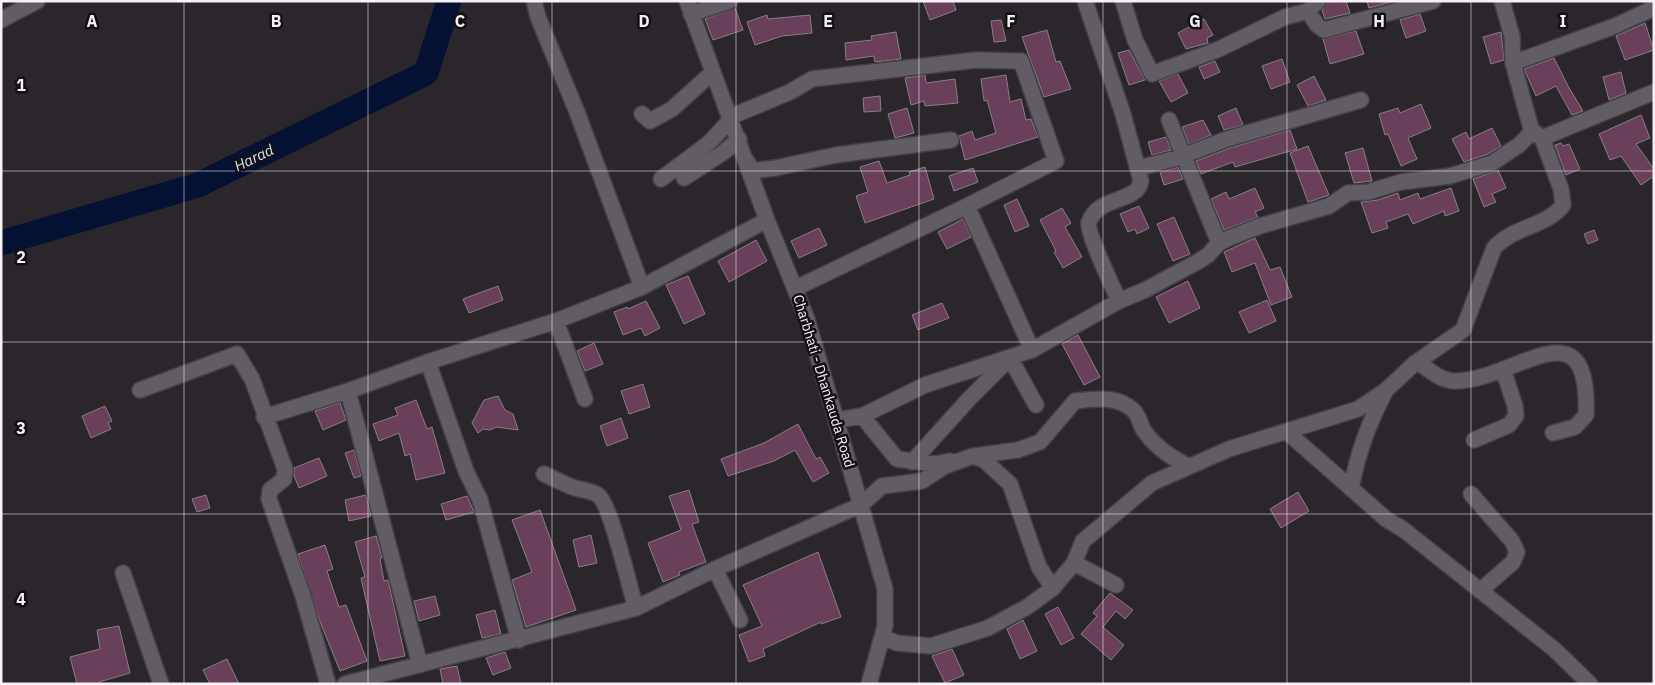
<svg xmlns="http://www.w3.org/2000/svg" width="1655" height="685" viewBox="0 0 1655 685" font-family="'IBM Plex Sans',sans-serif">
  <rect width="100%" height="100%" fill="#2a262c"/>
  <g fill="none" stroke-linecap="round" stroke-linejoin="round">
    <!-- river -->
    <path stroke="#041133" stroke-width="25" d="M1,243L198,185L426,73L449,1"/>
  </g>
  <!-- building -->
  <path fill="#6a3f59" stroke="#877f83" d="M923,1H953L956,10L930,20Z
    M1346,1L1350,13L1325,19L1322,10L1327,2Z
    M1367,1H1396L1369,8Z
    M735,8L743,30L713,40L705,19Z
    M1420,14L1426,31L1406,38L1400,20Z
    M767,15L768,19L810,15L812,33L782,36L755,45L747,22Z
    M1204,19L1213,35L1207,38L1208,43L1186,49L1178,33Z
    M1001,20L1006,41L994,42L991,21Z
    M1645,23L1654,50L1625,60L1616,36Z
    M1047,30L1056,62L1060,61L1071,89L1044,97L1022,37Z
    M1356,31L1364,54L1330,64L1323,39Z
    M896,32L901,59L875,62L874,56L846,60L845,43L872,40L871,36Z
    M1501,32L1504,60L1491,64L1483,37Z
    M1129,50L1145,80L1129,85L1118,53Z
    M1554,58L1568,86L1583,111L1572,115L1556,86L1536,96L1524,69Z
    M1282,59L1290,82L1271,89L1262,66Z
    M1215,61L1220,72L1204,79L1199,67Z
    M1621,72L1626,93L1609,100L1603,77Z
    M1178,74L1188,93L1171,102L1159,81Z
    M925,75L926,83L955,79L958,103L925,106L924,101L911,105L905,78Z
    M1006,75L1010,102L1021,99L1026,120L1031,119L1038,137L965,160L959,136L972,131L975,140L996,133L987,100L984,101L981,79Z
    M1314,76L1326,100L1308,106L1297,85Z
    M880,96L881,111L864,112L863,98Z
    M1421,104L1431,128L1408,138L1417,159L1401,166L1388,134L1385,135L1379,114L1398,108L1400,113Z
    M907,108L914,133L895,138L888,114Z
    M1236,108L1243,125L1224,130L1218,116Z
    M1641,115L1650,138L1636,144L1654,169V176L1641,185L1621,156L1610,160L1599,134Z
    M1203,120L1211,135L1189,144L1182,127Z
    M1492,128L1501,146L1488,154L1464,162L1452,139L1466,132L1469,139Z
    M1290,130L1297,149L1235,167L1233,162L1201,174L1196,161L1230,148Z
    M1166,137L1171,150L1152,155L1148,142Z
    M1561,143L1563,146L1569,144L1580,169L1566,175L1555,145Z
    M1308,146L1329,195L1308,202L1290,153Z
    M1363,148L1372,181L1354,183L1345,153Z
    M879,161L887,183L910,175L909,172L925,167L934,199L865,223L856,196L868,192L860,167Z
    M1178,167L1183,179L1164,185L1160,172Z
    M973,168L978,182L954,191L949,176Z
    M1498,170L1506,188L1492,194L1496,202L1484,207L1473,179Z
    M1255,188L1264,208L1255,212L1258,217L1224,230L1211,199L1226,192L1229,199Z
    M1451,188L1459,211L1445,216L1444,211L1413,224L1408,214L1386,222L1388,228L1372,233L1361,202L1378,200L1398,193L1400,200L1418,193L1420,199Z
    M1017,199L1029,226L1015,232L1004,205Z
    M1139,206L1149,228L1137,234L1135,229L1128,232L1120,214Z
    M1062,208L1071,223L1065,227L1082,257L1063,268L1054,252L1056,251L1040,220Z
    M1174,217L1190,254L1173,261L1157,224Z
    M963,219L971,237L947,249L938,232Z
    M819,228L827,245L799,258L791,241Z
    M1594,230L1598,240L1588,244L1584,234Z
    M1255,238L1270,270L1280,267L1292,297L1271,305L1255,263L1232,272L1224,252Z
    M756,240L767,261L729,282L718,261Z
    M688,276L705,314L684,324L666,285Z
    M1188,281L1200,308L1169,323L1156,297Z
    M498,286L503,300L469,313L463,299Z
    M1267,300L1276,321L1249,333L1239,312Z
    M646,301L660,328L645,336L641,328L623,335L614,312L627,307L628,309Z
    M942,303L949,318L918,330L912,315Z
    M1078,335L1100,377L1084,385L1062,344Z
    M594,343L603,364L585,371L577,351Z
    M643,384L650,407L629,414L621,391Z
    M498,396L505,410L513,414L518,430L496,427L490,430L483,429L478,433L472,423L484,400Z
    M416,400L427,429L432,427L445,473L416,480L410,454L405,456L399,433L379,441L373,424L398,415L395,408Z
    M340,403L346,420L323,430L315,411Z
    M105,406L112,421L108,423L111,429L91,438L82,416Z
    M621,418L628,438L607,446L600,426Z
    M798,424L816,459L820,457L829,473L813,482L795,450L774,461L728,476L721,459L764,443Z
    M354,450L361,476L354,478L345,453Z
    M319,458L327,476L299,488L294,476V468Z
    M689,490L699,522L692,524L706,562L679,572L680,575L663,582L648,543L681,530L669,496Z
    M1298,492L1309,511L1281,528L1270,509Z
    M206,495L210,508L197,512L192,499Z
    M366,495L371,516L349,521L345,500Z
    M467,496L474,512L446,520L441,504Z
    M540,510L576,610L526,627L512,580L532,572L512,520Z
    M591,535L597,563L579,567L573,540Z
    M376,536L382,558L380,559L384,581L388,580L405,656L380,661L361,578L365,577L355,542Z
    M325,545L333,569L327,571L339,607L346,605L367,661L340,671L319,619L298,554Z
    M818,552L841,617L821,624V622L763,649L765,656L749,662L739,635L762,626L743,585Z
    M1110,593L1133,610L1125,619L1116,611L1103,627L1124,645L1111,660L1081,634L1097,616L1093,613Z
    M435,596L440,615L419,621L414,601Z
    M1058,607L1074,638L1061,645L1045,614Z
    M495,610L501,634L482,638L476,615Z
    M1023,620L1037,651L1020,659L1007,629Z
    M119,626L130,673L99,682V684H77L70,657L100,649L97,630Z
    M952,649L964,675L945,683L932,656Z
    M505,652L511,668L493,675L486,658Z
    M227,659L239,684H210L203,670Z
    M457,666L461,684H443L440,669Z"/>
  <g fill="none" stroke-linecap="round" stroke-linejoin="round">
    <!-- minor casing -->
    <g stroke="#444146" stroke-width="18">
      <path id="minor" d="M534,1L538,17L577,112L642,287
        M687,1L767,220L807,319L885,589V626L869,684
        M1085,1L1123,114L1141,181C1137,204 1098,195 1089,222C1086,232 1113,287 1119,301
        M1123,1L1135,40L1152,74L1217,50L1285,17L1308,11L1318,1
        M1308,11L1317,25L1324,30L1433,1
        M691,14L730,1
        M1,20L37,1
        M1513,63L1615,26L1654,8
        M642,114L650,121L672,109L713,72
        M730,117L790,92L812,79L976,60L1021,61L1056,161L967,206L796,288
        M1169,120L1219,243
        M1534,132L1542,138L1654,92
        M747,161L752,171L775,168L836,155L951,140
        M1139,168L1177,158L1227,139L1361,100
        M684,178L724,152L739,139
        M661,179L709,143L731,119
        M967,206L1032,350
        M556,321L585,399
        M428,362L466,471L480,500L519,640
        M1418,362C1429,370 1441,381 1455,381C1516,381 1590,299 1586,415L1575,427L1553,433
        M140,390L237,354L252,379L285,469L284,479L270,490L269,499L303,596L328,684
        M348,391L420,665
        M862,416L897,459L935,464L950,461
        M264,417L348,391L428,362L556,321L642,287L767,220
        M837,420L862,416L925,385L1032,350L1119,301L1145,290L1199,261L1208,255L1219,243L1229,238L1260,226L1329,206L1348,193L1368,192L1401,182L1450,176L1492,163L1519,145L1532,132L1513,63L1512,36L1502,1
        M1287,432L1386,519L1404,530L1555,650L1590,684
        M1474,440L1509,425L1516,416L1515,406L1503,369
        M974,456L1018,450L1040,442L1075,401C1095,399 1118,395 1134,411C1139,416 1140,424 1143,429C1153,445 1172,458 1188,466
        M912,462L969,399L1010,358L1036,405
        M544,474C553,478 562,483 572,487C580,490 591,490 598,495C611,504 629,587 636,608
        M1351,489C1358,452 1368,425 1385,392
        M1471,494L1512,541L1517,552L1513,562L1480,591
        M1074,563L1116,585
        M715,569L740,620
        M123,573L161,684
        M882,637L897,643L931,646L988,628L1027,607L1053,588L1074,563L1083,541L1152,483L1229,449L1358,409L1385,391L1414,364L1463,330L1494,248C1514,226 1548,226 1563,205L1561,189L1542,138
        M345,684L636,608L715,569L861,505L882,486L922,481L945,466L973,456L984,460L1010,484L1039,567L1053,588"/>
    </g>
    <!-- minor -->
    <use href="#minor" stroke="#625d64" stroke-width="15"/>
  </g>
  <!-- grid -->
  <path fill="none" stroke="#f4f2f6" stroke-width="1" stroke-opacity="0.55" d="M184,1V684M368,1V684M552,1V684M736,1V684M919,1V684M1103,1V684M1287,1V684M1471,1V684M1,171H1654M1,342H1654M1,514H1654"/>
  <g text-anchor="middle" stroke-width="5" stroke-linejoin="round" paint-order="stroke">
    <!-- street labels -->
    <g font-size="14" fill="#f4f2f6" stroke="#121012">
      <text transform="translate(824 381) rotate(73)" y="5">Charbhati - Dhankauda Road</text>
    </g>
    <!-- water labels -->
    <g font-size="15" font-style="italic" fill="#d5e3fe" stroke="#121012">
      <text transform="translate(254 158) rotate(-26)" y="5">Harad</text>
    </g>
  </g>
  <g font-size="16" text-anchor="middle" font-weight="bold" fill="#f4f2f6" stroke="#121012" stroke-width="5" stroke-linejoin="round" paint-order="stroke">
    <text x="92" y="27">A</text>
    <text x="276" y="27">B</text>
    <text x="460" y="27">C</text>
    <text x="644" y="27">D</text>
    <text x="828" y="27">E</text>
    <text x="1011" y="27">F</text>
    <text x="1195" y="27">G</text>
    <text x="1379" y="27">H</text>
    <text x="1563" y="27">I</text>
    <text x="21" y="91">1</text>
    <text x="21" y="263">2</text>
    <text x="21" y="434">3</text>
    <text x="21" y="605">4</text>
  </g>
  <!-- border -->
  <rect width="1655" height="685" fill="none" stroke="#f4f2f6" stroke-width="5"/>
</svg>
